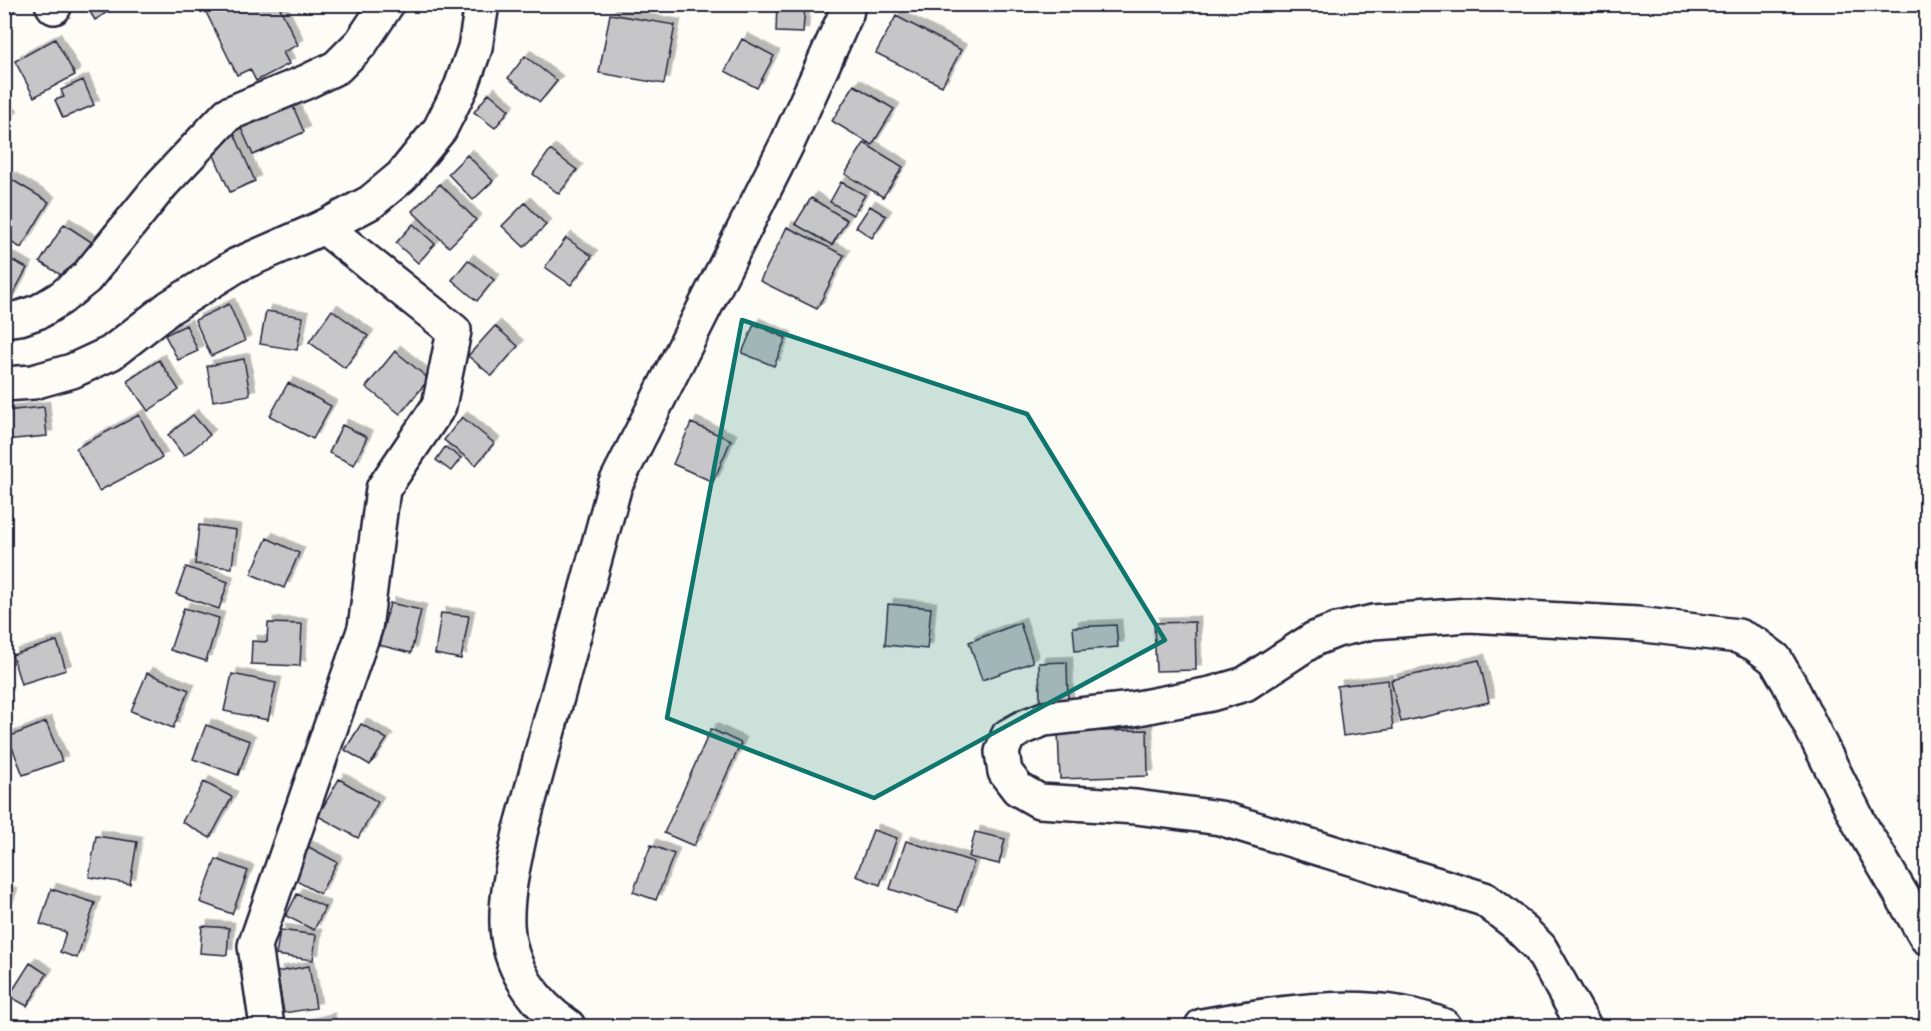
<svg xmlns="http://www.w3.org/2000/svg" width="1931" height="1031" viewBox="0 0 1931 1031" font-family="Itim,sans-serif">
  <defs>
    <filter id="shadow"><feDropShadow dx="5.5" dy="-5.5" stdDeviation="0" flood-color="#0004"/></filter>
  </defs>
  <rect width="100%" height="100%" fill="#fdfcf7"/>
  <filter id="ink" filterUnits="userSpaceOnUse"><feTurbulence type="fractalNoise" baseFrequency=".0167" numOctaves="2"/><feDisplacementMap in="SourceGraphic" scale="12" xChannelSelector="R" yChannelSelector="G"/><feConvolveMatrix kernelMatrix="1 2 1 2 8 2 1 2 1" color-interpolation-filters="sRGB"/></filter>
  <g filter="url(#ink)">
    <!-- building -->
    <path fill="#c6c6c8" stroke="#22223b" stroke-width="1.5" filter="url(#shadow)" d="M4,4H21L4,20Z
      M85,4H120L95,20Z
      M202,4H278L298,45L283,52L289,64L256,81L250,69L237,75Z
      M777,4H805L803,33L776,32Z
      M610,14L675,25L664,84L599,73Z
      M896,16L961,50L942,86L876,53Z
      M55,39L75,75L34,97L15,61Z
      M742,39L774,56L757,88L725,71Z
      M525,56L557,81L540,102L508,78Z
      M83,80L94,105L63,118L55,100L64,97L61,90Z
      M854,85L894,109L872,145L832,121Z
      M489,93L509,110L495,128L474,112Z
      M292,104L304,132L253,155L241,128Z
      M4,111L12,116L4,126Z
      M234,133L255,181L230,192L209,144Z
      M864,143L903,167L883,197L845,174Z
      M550,150L577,170L559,194L533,174Z
      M467,155L493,181L473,200L448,174Z
      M9,178L49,202L21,248L4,238V185Z
      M841,182L865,195L853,215L830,202Z
      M440,184L476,220L449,247L412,211Z
      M811,198L847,220L832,245L795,224Z
      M525,203L546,225L524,247L502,226Z
      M870,206L886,216L872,238L856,227Z
      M64,224L93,243L69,280L40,262Z
      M413,224L435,244L418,263L396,243Z
      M787,227L844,255L817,309L760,281Z
      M566,238L592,256L571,285L545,267Z
      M4,256L27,268L6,307L4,306Z
      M468,260L494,280L477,301L452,280Z
      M229,304L245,341L211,356L195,320Z
      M332,310L368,336L345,368L309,342Z
      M266,311L303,317L297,350L260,344Z
      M754,324L786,338L774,366L742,353Z
      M186,325L198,351L178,360L165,335Z
      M495,326L518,346L492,376L468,356Z
      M395,351L429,379L400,414L366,387Z
      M244,359L250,395L213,401L207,366Z
      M159,360L179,390L148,411L127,381Z
      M288,383L331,406L313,439L270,416Z
      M44,407L47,436L4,440V411Z
      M139,415L162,458L99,491L76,448Z
      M193,415L210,435L184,456L168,435Z
      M462,417L494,443L476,465L444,440Z
      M691,423L731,440L713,482L673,464Z
      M342,425L367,437L354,465L329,453Z
      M445,447L461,458L451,471L436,460Z
      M199,525L236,530L232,568L195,564Z
      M267,538L299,553L284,588L251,574Z
      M186,567L228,582L219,609L176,594Z
      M390,603L421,610L411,653L379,645Z
      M888,604L931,608L927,649L885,645Z
      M184,608L219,618L206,661L170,650Z
      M441,613L469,616L461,659L435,654Z
      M1195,622L1196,670L1156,671L1154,623Z
      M268,623L302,624L300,666L251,664L252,641L267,642Z
      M1020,623L1033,662L982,680L969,642Z
      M1116,625L1118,647L1075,651L1073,627Z
      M57,641L66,670L21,684L12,655Z
      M1479,660L1489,702L1401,722L1391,680Z
      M1067,662L1068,702L1040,703L1039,663Z
      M147,673L189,690L173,728L131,711Z
      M232,674L276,683L268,720L224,711Z
      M1388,680L1393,729L1343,736L1337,686Z
      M46,722L62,761L23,775L8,737Z
      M361,724L387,739L370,765L345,750Z
      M206,725L250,741L238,775L193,759Z
      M711,729L741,743L694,846L664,833Z
      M1147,730L1148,776L1060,779L1058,732Z
      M339,779L378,802L358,838L318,816Z
      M204,782L232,797L210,838L182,822Z
      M873,830L897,838L880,885L856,876Z
      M975,832L1005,839L999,864L969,857Z
      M96,836L137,842L130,884L89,877Z
      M906,841L974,862L958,911L890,889Z
      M305,845L337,862L320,894L288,876Z
      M651,845L674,854L656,900L633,892Z
      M216,859L248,871L232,914L200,902Z
      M51,889L95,903L77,958L60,952L66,932L40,924Z
      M4,892L12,894L4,916Z
      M297,894L325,907L314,930L286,916Z
      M202,926L229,928L227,955L200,953Z
      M280,930L316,935L313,960L276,955Z
      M30,963L47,974L27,1006L9,996Z
      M309,966L316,1008L284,1013L277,972Z
      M329,1019L331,1026H299Z"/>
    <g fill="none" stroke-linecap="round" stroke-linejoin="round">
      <!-- minor casing -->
      <g stroke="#22223b" stroke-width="38">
        <path id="minor" d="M52,4L54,7
          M4,320L20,318L40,311L61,298L86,278L162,184L228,114L306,82L337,67L361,43L387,4
          M267,1026L255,946L365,628L383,489L439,406L454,331L324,227
          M1584,1026L1540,948L1515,923L1484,899L1220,818L1136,807L1039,801L1018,789L1005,772L1002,752L1008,736L1024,727L1044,719L1133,709L1211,694L1245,684L1314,639L1337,630L1373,622L1469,615L1637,624L1738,636L1755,644L1775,659L1789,683L1860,824L1926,937"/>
      </g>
      <!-- major casing -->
      <g stroke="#22223b" stroke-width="38">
        <path id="major" d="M4,384L33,382L72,371L111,353L170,307L237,265L324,227L371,202L402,176L440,129L461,87L475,48L482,4
          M568,1026C534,1004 508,966 507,924C506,893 514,863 520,833L615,485L787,144L846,14L848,4
          M1202,1026C1274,1013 1375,996 1444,1026"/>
      </g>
      <!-- minor -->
      <use href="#minor" stroke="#fdfcf7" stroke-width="33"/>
      <!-- major -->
      <use href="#major" stroke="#fdfcf7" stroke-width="33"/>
    </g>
  </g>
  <!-- marked area -->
  <path fill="#0f766e" fill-opacity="0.2" stroke="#0f766e" stroke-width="4.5" stroke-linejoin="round" d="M742,320L1027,414L1165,640L874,798L667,718Z"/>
  <!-- margin -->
  <rect width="1931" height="1031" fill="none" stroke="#fdfcf7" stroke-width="24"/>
  <rect x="12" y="12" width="1907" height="1007" fill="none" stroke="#22223b" stroke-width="2" filter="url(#ink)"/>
</svg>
